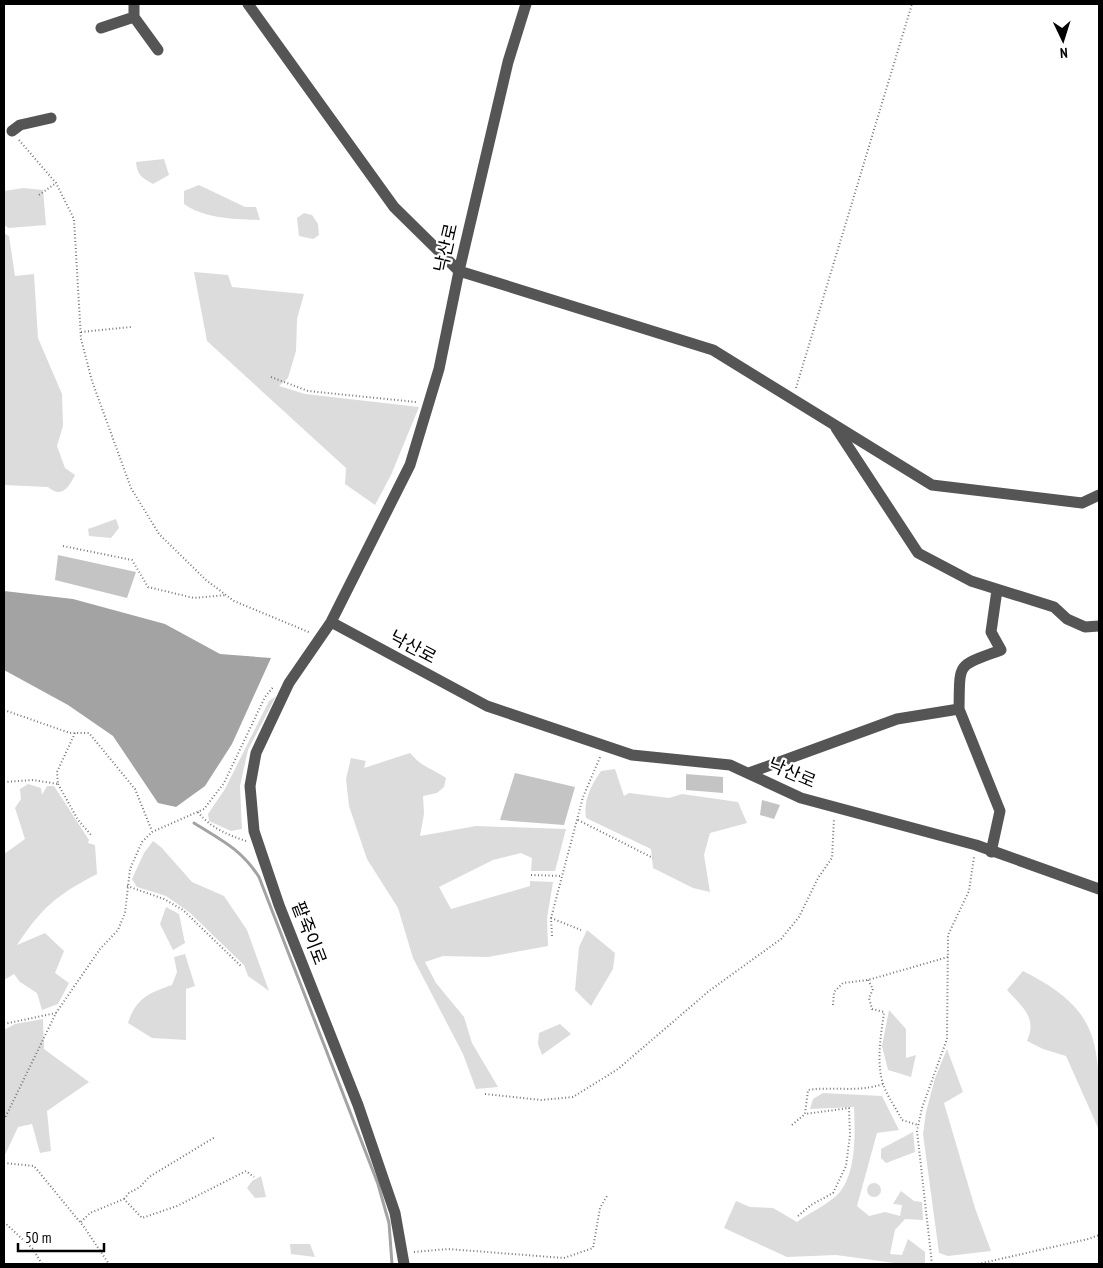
<svg xmlns="http://www.w3.org/2000/svg" width="1103" height="1268" viewBox="0 0 1103 1268" font-family="'PT Sans Narrow','Noto Sans KR',sans-serif">
  <rect width="100%" height="100%" fill="#fff"/>
  <!-- green -->
  <path fill="#dcdcdc" d="M164,159L169,175L153,184C142,178 137,175 136,162Z
    M199,185L245,207H256L260,220C235,219 205,219 184,204V191Z
    M23,188L43,190L46,225L9,228L4,225V191Z
    M304,213L312,215L318,224L319,235L313,239L299,236L297,218Z
    M4,233L9,236L15,276L34,274L38,338L62,394L63,426L57,446L65,468L75,475C69,487 62,499 48,487L4,485Z
    M194,272L228,275L232,287L304,294L297,319L296,351L288,378L279,386L305,394L419,407L391,475L375,505L345,484L346,468L207,341Z
    M116,519L119,528L111,538L89,536L88,529Z
    M276,696L248,750L240,786L242,829L231,831L209,821L208,814L225,789L269,701Z
    M410,753C423,768 430,767 446,778L444,787L437,793L423,796L424,814L420,836L476,826L566,829L555,871H531L532,858L521,853L493,860L439,887L451,909L530,886V881L553,882L547,918L548,946L488,957L443,956L425,962L436,983L464,1017L472,1043L498,1087L476,1089L463,1054L413,958L398,908L367,859L349,806L346,779L351,758L366,761L364,768Z
    M615,769L624,796L629,793L669,798L682,794L738,802L747,823L710,833L704,855L710,892L693,888L653,868L651,849L586,818C583,800 591,786 601,771Z
    M28,784L41,788L42,795L47,786H54L89,840L88,843L95,845L97,874C57,895 42,907 17,945L45,933L64,951L55,973L69,983L58,1004L42,1010L37,993L20,982L14,974L4,980V854L25,839L15,808L21,799L20,789Z
    M153,841L161,847L192,882L224,896L247,930L269,991L248,976L244,965L189,912L166,896L137,887L132,879L144,853Z
    M166,907L179,914L185,943L173,950L160,924Z
    M587,930L615,953L613,969L591,1006L575,990L579,947Z
    M185,954L195,986L186,989V1040L152,1038L128,1023C136,998 149,993 172,985L177,972L174,957Z
    M1023,971C1103,1011 1099,1045 1099,1130L1066,1056L1043,1049L1027,1041C1038,1017 1021,1006 1007,990Z
    M889,1010L906,1029V1058L916,1055L911,1077L888,1070L882,1046Z
    M43,1019L44,1049L89,1082L47,1111L51,1151L40,1153L32,1124L18,1127L4,1157V1030L15,1024Z
    M560,1024L571,1034L542,1055L538,1044L539,1033Z
    M947,1049L963,1092L944,1103L975,1208L991,1251L948,1256L939,1253L923,1134L926,1112L935,1078Z
    M823,1093L882,1096L899,1130L877,1133L857,1206L869,1216L885,1212L900,1216L902,1205L893,1204L901,1191L914,1201L922,1202L923,1220L905,1219L895,1230L890,1254L902,1255L908,1239L925,1252V1264H902L836,1255L787,1257L724,1228L736,1201L750,1207L773,1208L797,1222C809,1213 825,1206 836,1196C857,1177 855,1133 854,1107L810,1109L813,1099Z
    M913,1132L915,1152L886,1163L881,1158V1149Z
    M261,1176L266,1197L255,1198L247,1188L252,1181Z
    M867 1190a7 7 0 1 1 14 0a7 7 0 1 1-14 0Z
    M290,1244H310L315,1257L291,1254Z"/>
  <!-- water -->
  <path fill="#a3a3a3" d="M4,591L73,599L165,624L220,654L271,658L232,744L205,786L176,807L158,803L113,736L68,705L4,670Z"/>
  <g fill="none" stroke-linecap="round" stroke-linejoin="round">
    <!-- stream -->
    <path stroke="#a3a3a3" stroke-width="3" d="M194,823C221,840 241,849 259,877L378,1184L389,1223L392,1264"/>
  </g>
  <!-- building -->
  <path fill="#c4c4c4" d="M58,555L136,572L127,598L55,580Z
    M515,773L575,787L564,825L500,820Z
    M686,774L723,777V793L686,790Z
    M762,800L780,805L774,819L760,815Z"/>
  <g fill="none" stroke-linecap="round" stroke-linejoin="round">
    <!-- path -->
    <path stroke="#777" stroke-width="2" stroke-dasharray="1 2.5" stroke-linecap="butt" d="M19,140L56,183L74,219L81,339L92,381L131,488L159,534L206,580L234,601L311,633
      M39,195L56,183
      M81,332L131,327
      M271,377L308,391L416,402
      M796,388L912,4
      M63,546L132,560L148,587L194,598L226,595
      M4,710L70,733H89L135,789L152,831
      M4,782L33,780L58,784L57,772L75,733
      M58,784L78,820L92,836
      M198,812C209,827 228,835 246,841
      M578,820L653,858
      M531,875L562,876
      M127,886L164,899L183,910L242,967
      M551,918L581,930
      M552,936L551,918L583,797L601,755
      M868,980L873,989L869,998L872,1009L884,1012C881,1035 876,1061 883,1084C887,1096 896,1108 902,1120L918,1125
      M833,1005L834,992L843,983L868,980L948,957
      M4,1024L56,1013
      M485,1094L541,1100L573,1097L618,1069L709,991L781,939L799,917L818,878L832,858L834,819
      M4,1120L56,1013L100,949L118,930L125,913L130,869L142,842L152,832L204,809L224,783L265,697L274,686
      M792,1125L805,1114L808,1090C834,1086 857,1093 883,1084
      M4,1163L34,1166L84,1227L109,1264
      M124,1199L129,1193L140,1187L149,1177L215,1137
      M798,1216L811,1205L833,1193L846,1166L850,1135L849,1108L805,1114
      M4,1222L33,1249L42,1264
      M81,1222L90,1213L124,1199L142,1218L177,1206L246,1171L254,1177
      M414,1252L448,1249L564,1258L593,1248L600,1208L607,1196
      M932,1264L917,1131L922,1108L947,1039L948,935L969,891L974,857
      M978,1264L1088,1239L1099,1235"/>
    <!-- minor -->
    <path stroke="#555" stroke-width="11" d="M248,4L394,207L459,271L713,350L932,485L1082,503L1099,495
      M134,17L158,50
      M101,28L134,17V4
      M12,131L20,125L51,118
      M836,428L918,553L971,581L1054,607L1067,619L1085,627L1099,626
      M331,622L487,706L632,755L730,765L801,798L976,845L1099,889
      M959,709L1000,811L991,852
      M749,773L897,719L959,709C960,661 956,667 1001,650L991,632L997,590
      M404,1264L395,1213L358,1105L279,905L254,831L250,786L256,753L289,683L331,622L410,465L439,369L459,271L508,62L526,4"/>
  </g>
  <g text-anchor="middle" stroke-width="4.5" stroke-linejoin="round" paint-order="stroke">
    <!-- street labels -->
    <g font-size="18" fill="#000" stroke="#fff">
      <text transform="translate(446 248) rotate(-77)" y="6">낙산로</text>
      <text transform="translate(413 647) rotate(28)" y="6">낙산로</text>
      <text transform="translate(792 773) rotate(23)" y="6">낙산로</text>
      <text transform="translate(309 933) rotate(69)" y="6">팥죽이로</text>
    </g>
  </g>
  <!-- border -->
  <rect width="1103" height="1268" fill="none" stroke="#000000" stroke-width="10"/>
  <!-- north arrow -->
  <g transform="translate(1063 40) rotate(176)" stroke="#ffffff" stroke-width="4" paint-order="stroke">
  <path d="M0-4L9 19L0 12L-9 19Z" fill="#000000"/>
  <text y="-8" font-size="14" font-weight="bold" text-anchor="middle" fill="#000000">N</text>
  </g>
  <!-- scale -->
  <path d="M18 1243v8h86v-8" fill="none" stroke="#000000" stroke-width="2.5"/>
  <text x="25" y="1243" font-size="15" fill="#000000" stroke="#ffffff" stroke-width="4" paint-order="stroke">50 m</text>
</svg>
